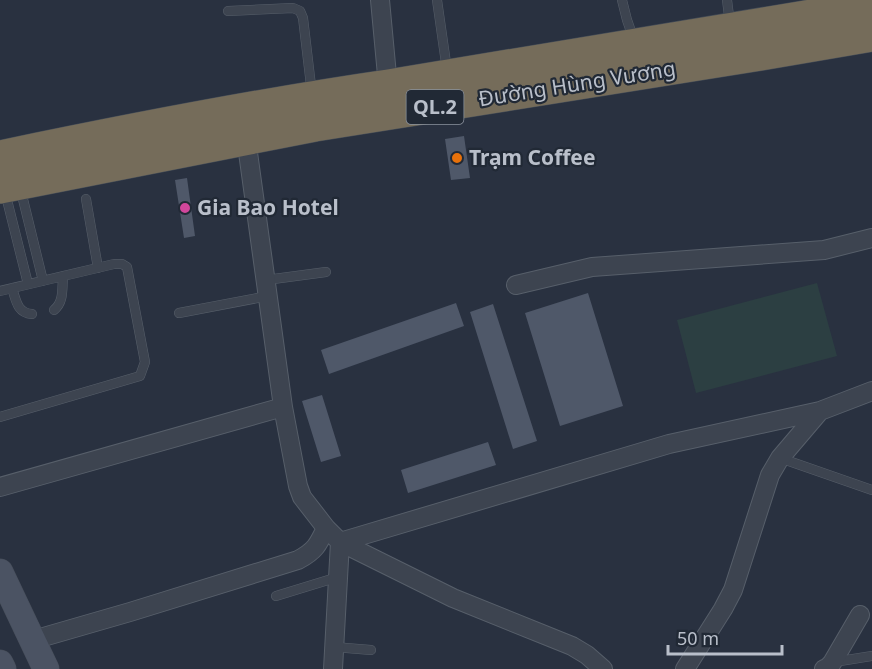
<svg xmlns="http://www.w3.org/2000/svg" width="872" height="669" viewBox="0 0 872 669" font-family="'Noto Sans',sans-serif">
  <rect width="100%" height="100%" fill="#293140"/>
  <!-- green -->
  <path fill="#2c3f42" d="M817,283L837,356L696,393L677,320Z"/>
  <!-- building -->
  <path fill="#4f5869" d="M464,136L470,178L451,180L445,139Z
    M187,178L195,236L184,238L175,180Z
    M588,293L623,406L560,426L525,313Z
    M456,303L464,326L329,374L321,350Z
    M493,304L537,441L513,449L470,312Z
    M322,395L341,456L321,462L302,401Z
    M488,442L496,465L408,493L401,470Z"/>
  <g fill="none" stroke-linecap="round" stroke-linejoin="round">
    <!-- lane casing -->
    <g stroke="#575f6a" stroke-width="10">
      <path id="lane" d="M437,0L447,70
        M622,0L627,20L634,40
        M727,0L730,24
        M228,11L293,8L300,11L303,18L312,94
        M20,187L43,281
        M5,192L28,284
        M86,199L98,268
        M266,280L326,272
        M12,288C16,300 17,313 32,314
        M0,291L114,264H122L127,267L145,362L140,376L0,417
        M54,310C64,302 62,289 63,276
        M179,313L268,296
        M780,458L872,490
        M276,596L338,577
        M334,647L371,650
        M834,662L872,656"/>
    </g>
    <!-- street casing -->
    <g stroke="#575f6a" stroke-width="20">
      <path id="street" d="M380,0L388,86
        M246,138L283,407L298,486L302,497L326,528L340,542L453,598L572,646L587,655L603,669
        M516,285L592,267L824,250L872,238
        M0,487L283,407
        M33,640L130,612L298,560C315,551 318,545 326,528
        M333,669L340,542L669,444L820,411
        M685,669L723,609L733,590L770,475L780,458L820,411L872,391
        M824,669L827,668L832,663L860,615"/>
    </g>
    <!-- secondary casing -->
    <g stroke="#464d59" stroke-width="27">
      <path id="secondary" d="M0,572L46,669
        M0,663L3,669"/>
    </g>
    <!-- highway casing -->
    <g stroke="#444c57" stroke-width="34">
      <path id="highway" d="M0,157C129,130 257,105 388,86L872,6
        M0,187L315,125L761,54L872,35"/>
    </g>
    <!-- lane -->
    <use href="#lane" stroke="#3d4450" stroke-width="9"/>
    <!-- street -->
    <use href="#street" stroke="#3d4450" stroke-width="18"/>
    <!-- secondary -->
    <use href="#secondary" stroke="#4b5363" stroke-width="26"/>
    <!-- highway -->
    <use href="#highway" stroke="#756c5a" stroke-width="33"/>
  </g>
  <!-- markers -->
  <circle fill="#e8710a" stroke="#212935" stroke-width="2" cx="457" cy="158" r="6"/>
  <circle fill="#d1479c" stroke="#212935" stroke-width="2" cx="185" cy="208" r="6"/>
  <g text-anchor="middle" stroke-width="4.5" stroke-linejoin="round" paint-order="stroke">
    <!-- shield labels -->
    <rect fill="#212935" stroke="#8b929d" stroke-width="1.5" x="406.5" y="90" width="57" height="34" rx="4.5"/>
    <g font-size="20" font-weight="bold" fill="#b9bfca">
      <text x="435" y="114">QL.2</text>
    </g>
    <!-- street labels -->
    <g font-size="21" fill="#b9bfca" stroke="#212935">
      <text transform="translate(577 84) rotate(-9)" y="7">Đường Hùng Vương</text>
    </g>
    <!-- poi labels -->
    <g font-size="21" font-weight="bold" fill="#b9bfca" stroke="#212935" text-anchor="start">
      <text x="469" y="165">Trạm Coffee</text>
      <text x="197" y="215">Gia Bao Hotel</text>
    </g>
  </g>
  <!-- scale -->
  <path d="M668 645v9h114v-9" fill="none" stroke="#b9bfca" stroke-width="3"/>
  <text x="677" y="645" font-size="18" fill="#b9bfca" stroke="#212935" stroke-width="4.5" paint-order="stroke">50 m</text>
</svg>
